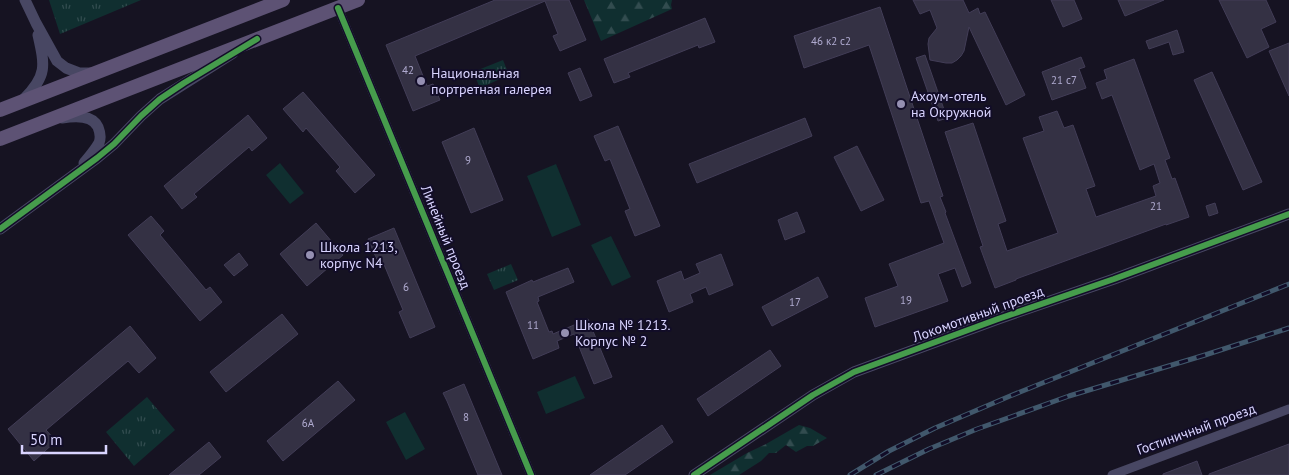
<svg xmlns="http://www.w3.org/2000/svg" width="1289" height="475" viewBox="0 0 1289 475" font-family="'PT Sans',sans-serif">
  <defs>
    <pattern id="grass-tufts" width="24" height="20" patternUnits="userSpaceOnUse" patternTransform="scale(1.25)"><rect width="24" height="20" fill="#102f30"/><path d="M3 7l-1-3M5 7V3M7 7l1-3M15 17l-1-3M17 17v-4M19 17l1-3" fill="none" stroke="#324c4f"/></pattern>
    <pattern id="forest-firs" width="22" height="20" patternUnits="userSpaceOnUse" patternTransform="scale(1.25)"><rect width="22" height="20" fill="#102f30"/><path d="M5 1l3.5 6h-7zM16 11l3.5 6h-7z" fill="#324c4f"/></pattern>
  </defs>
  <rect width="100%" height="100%" fill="#161322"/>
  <!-- grass -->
  <path fill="url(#grass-tufts)" d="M49,0H141L60,34Z
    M503,60L509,75L480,88L473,72Z
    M511,264L518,280L494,290L487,274Z
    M147,397L175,430L134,466L106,432Z"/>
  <!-- forest -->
  <path fill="url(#forest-firs)" d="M584,0H672L671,5L672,9L601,41Z
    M799,425L810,428L827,438L813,446H807L796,452L786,445L776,453H769L761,461L739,475H710L747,453L766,444Z"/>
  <!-- pitch -->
  <path fill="#102f30" d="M280,163L304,193L290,204L266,175Z
    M556,164L581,225L552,237L527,176Z
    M611,236L631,277L612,286L591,245Z
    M575,376L585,398L546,414L537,392Z
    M405,412L425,449L406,460L386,422Z"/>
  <!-- building -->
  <path fill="#343144" stroke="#423d57" d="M495,0H569L586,40L560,51L553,36L558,34L545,1L415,56L427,86L433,84L440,100L413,111L386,45Z
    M913,0H963L969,13L978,8L980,14L985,12L1025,95L1006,105L969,27L964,51L961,56L957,60L952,63H946L930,60L928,44L929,38L937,28L930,10L920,14Z
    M1051,0H1074L1082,19L1063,27Z
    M1118,0H1164L1125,16Z
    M1219,0H1266L1276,22L1261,29L1269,47L1247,58Z
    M880,7L943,196L940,197L946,212L945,213L971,283L962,287L955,268L938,274L948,301L875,327L865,298L898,286L889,264L944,243L929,201L921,203L869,45L804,68L794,36Z
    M705,18L715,42L699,48L698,45L628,73L630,77L614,83L604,59Z
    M1177,30L1184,52L1173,55L1169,42L1149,49L1146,41Z
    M1289,43V96L1269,51Z
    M925,55L947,118L938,121L916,58Z
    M1081,57L1085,67L1079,69L1086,88L1052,100L1042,72Z
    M1134,59L1170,158L1165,160L1172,179L1175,178L1189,217L1166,225V224L1016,279V280L995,288L980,247L983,246L945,132L973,123L1006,221L998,224L1007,251L1058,233L1023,138L1044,131L1039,117L1057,111L1064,128L1073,125L1095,186L1086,189L1096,217L1156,196L1153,186L1160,183L1154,164L1140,170L1112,95L1102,99L1096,83L1107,79L1104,70Z
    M580,68L592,96L580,101L568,73Z
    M1212,72L1262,182L1243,190L1194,80Z
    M303,92L375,175L355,193L336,171L340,167L306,128L303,132L283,109Z
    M248,115L267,138L252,151L249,147L194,194L197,197L182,209L164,186Z
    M805,118L812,136L697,183L689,164Z
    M618,126L660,226L635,236L625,211L630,209L610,159L605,161L594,136Z
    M474,128L503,200L471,213L442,142Z
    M857,146L884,200L861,211L834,157Z
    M1215,203L1218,213L1209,216L1206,206Z
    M797,212L805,232L785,240L778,220Z
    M151,216L164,231L160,235L206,290L210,287L222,302L200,321L128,235Z
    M316,223L343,255L307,286L280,254Z
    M394,228L435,327L410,338L399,312L403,310L383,262L379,264L368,239Z
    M239,253L248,265L234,276L224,265Z
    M721,254L733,285L709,295L706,287L690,294L693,302L669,312L657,281L681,271L684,280L700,273L696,264Z
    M568,268L574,282L538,297L539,301L537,302L549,332L552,331L553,334L588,319L612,377L594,384L574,334L557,341L559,348L533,359L506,292L532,280L533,282Z
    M818,277L828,297L772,326L762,307Z
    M282,314L298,334L226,392L210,372Z
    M130,326L156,358L139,373L128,361L46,430L56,441L34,461L8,429Z
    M770,350L781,366L708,416L697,399Z
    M338,381L355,400L283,461L267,441Z
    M464,384L502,475H478L447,401L443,393Z
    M662,425L673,442L625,475H590Z
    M209,442L221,457L199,475H169Z
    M1289,444V475H1209V474Z
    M1197,461L1202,475H1163V474Z"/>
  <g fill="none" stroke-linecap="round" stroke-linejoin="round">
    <!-- minor -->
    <path stroke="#484763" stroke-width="9" d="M338,8L531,475
      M1112,475L1289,409"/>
    <!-- tertiary -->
    <path stroke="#484763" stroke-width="11" d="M25,0L36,23L57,61L66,68L79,73H92
      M24,99C47,76 45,66 38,35
      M62,118C74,116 92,114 98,127C100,132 101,138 99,143C95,150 89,157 84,163
      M0,229L97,158L114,144L141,116L160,99L233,53
      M694,475L813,395L854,372L998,319L1114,279L1289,214"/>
    <!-- primary -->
    <path stroke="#5d5274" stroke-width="14" d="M0,110L283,0
      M0,139L358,0"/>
    <!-- rail casing -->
    <g stroke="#41586c" stroke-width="5">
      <path id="rail" d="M850,475L889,451L935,428L1010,396L1289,284
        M876,475L929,449L977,429L1069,396L1205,355L1289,328"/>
    </g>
    <!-- rail -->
    <use href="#rail" stroke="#120d28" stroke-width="3" stroke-dasharray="9" stroke-linecap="butt"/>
    <!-- cycleway casing -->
    <g stroke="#120d28" stroke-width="9">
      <path id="cycleway" d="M338,8L531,475
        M0,229L97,158L114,144L141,116L160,99L184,83L257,39
        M694,475L813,395L854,372L998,319L1114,279L1289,214"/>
    </g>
    <!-- cycleway -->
    <use href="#cycleway" stroke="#469c4c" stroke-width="6"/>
  </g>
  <!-- markers -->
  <g fill="#9590b2" stroke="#120d28" stroke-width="2">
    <circle cx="421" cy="81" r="5"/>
    <circle cx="901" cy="104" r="5"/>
    <circle cx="310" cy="255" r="5"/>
    <circle cx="565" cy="333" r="5"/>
  </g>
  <g text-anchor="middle" stroke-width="4" stroke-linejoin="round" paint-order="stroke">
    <!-- number labels -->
    <g font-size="11" fill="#b0abd0">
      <text x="831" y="45">46 к2 с2</text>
      <text x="408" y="74">42</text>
      <text x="1064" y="84">21 с7</text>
      <text x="468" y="164">9</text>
      <text x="1156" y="210">21</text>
      <text x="406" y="291">6</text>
      <text x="906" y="304">19</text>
      <text x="795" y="306">17</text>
      <text x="533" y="329">11</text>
      <text x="466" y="421">8</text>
      <text x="308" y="427">6А</text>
    </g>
    <!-- poi labels -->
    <g font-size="14" fill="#d9d4ff" stroke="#120d28" text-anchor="start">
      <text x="431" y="78">Национальная<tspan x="431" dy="16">портретная галерея</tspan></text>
      <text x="911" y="101">Ахоум-отель<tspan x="911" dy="16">на Окружной</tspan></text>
      <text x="320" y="252">Школа 1213,<tspan x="320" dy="16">корпус N4</tspan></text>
      <text x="575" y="330">Школа № 1213.<tspan x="575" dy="16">Корпус № 2</tspan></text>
    </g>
    <!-- street labels -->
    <g font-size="14" fill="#d9d4ff" stroke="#120d28">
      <text transform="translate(446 237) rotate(68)" y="5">Линейный проезд</text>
      <text transform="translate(978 314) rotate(-20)" y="5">Локомотивный проезд</text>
      <text transform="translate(1196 429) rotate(-20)" y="5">Гостиничный проезд</text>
    </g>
  </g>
  <!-- scale -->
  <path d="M22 445v8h84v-8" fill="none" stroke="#d9d4ff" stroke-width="2.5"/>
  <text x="30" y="445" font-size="15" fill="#d9d4ff" stroke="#120d28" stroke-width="4" paint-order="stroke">50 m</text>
</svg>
